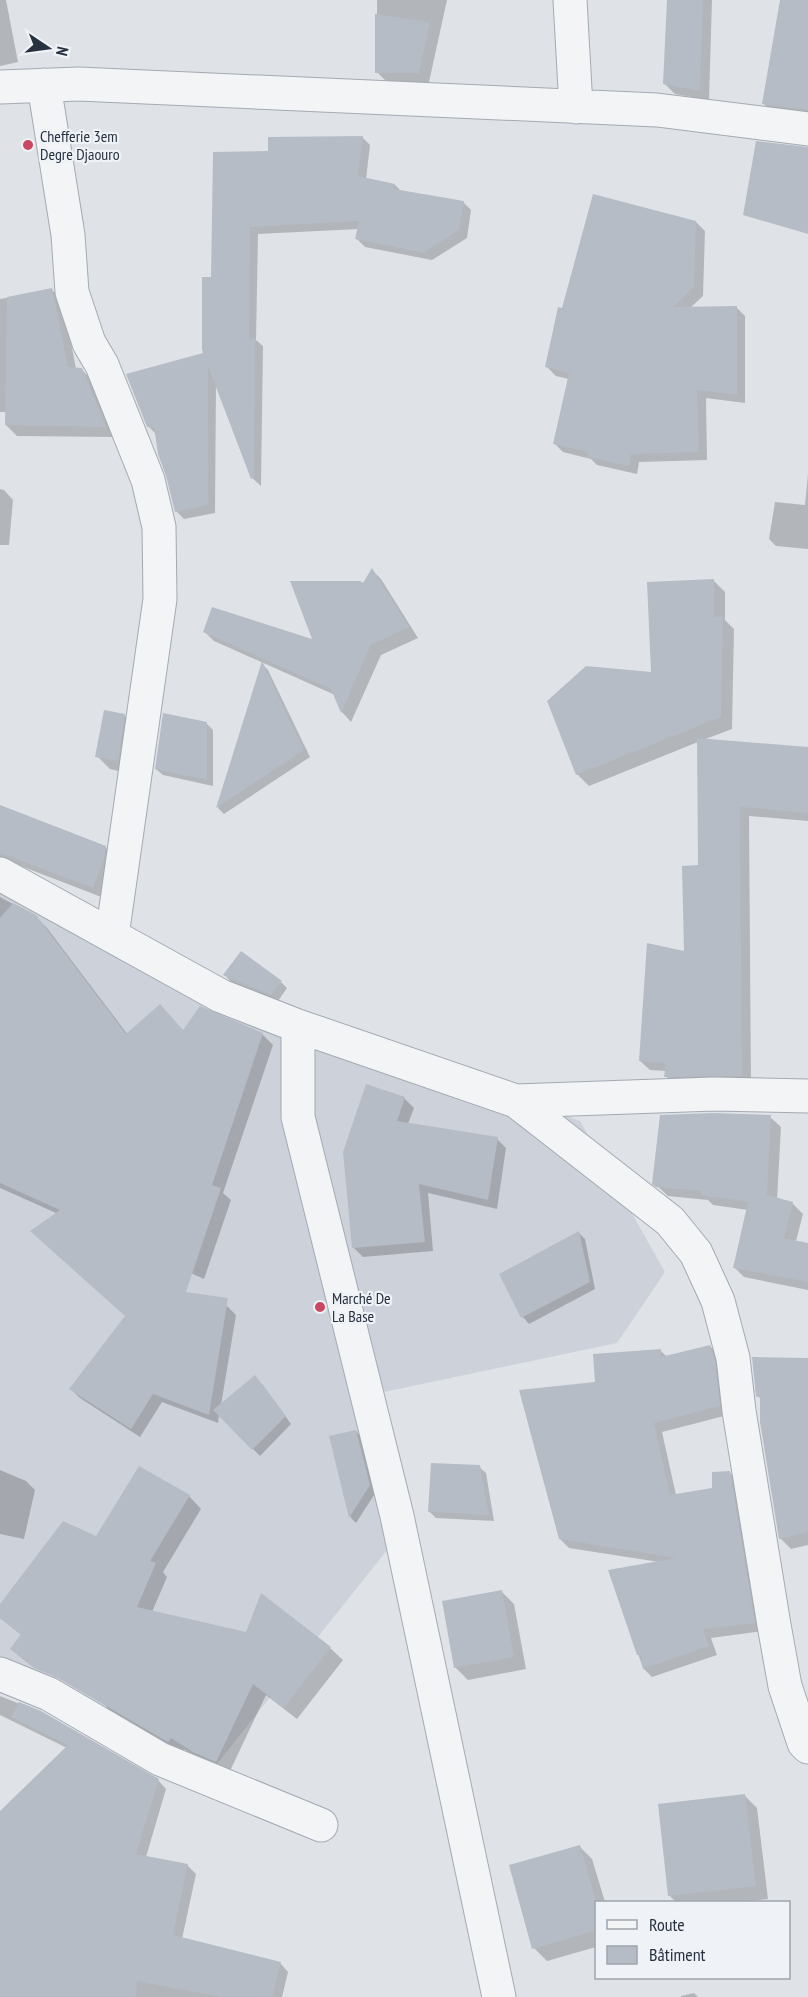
<svg xmlns="http://www.w3.org/2000/svg" width="808" height="1997" viewBox="0 0 808 1997" font-family="'PT Sans Narrow',sans-serif">
  <rect width="100%" height="100%" fill="#dfe3e8"/>
  <!-- built -->
  <path fill="#cdd2da" d="M0,866L264,1004L580,1121L665,1272L617,1343L384,1392L399,1535L205,1779L0,1679Z"/>
  <!-- shadow -->
  <path fill="#0003" d="M0,0H6L18,62L0,66Z
    M377,0H447L429,82H387L377,72Z
    M668,0H712L709,100L675,94L665,84Z
    M781,0H808V122L778,118L764,104Z
    M362,137L370,145L366,179L395,185L402,192L463,202L471,210L467,238L432,260L365,247L357,239L359,229L258,234L256,340L263,346L261,486L252,478L216,382L215,513L184,519L176,511L156,434L148,426L205,354L213,278L269,152Z
    M696,222L705,231L703,296L690,308L736,307L745,316V403L706,398L707,460L639,462L637,474L597,465L591,459L563,452L554,443L569,379L556,376L547,367L563,309Z
    M52,290L63,301L76,369H81L93,381L116,437L17,436L6,425L7,412H0V299Z
    M808,474V549L776,546L769,539L775,502L805,505Z
    M0,489L4,490L13,500L9,545H0Z
    M372,570L381,579L418,638L381,655L351,722L342,712L335,695L214,641L204,631L315,641L364,585Z
    M713,580L725,592V620L734,629L732,729L703,740L808,748V821L749,816L751,1085L675,1086L666,1076V1071L650,1070L640,1061L686,952L700,867L698,742L589,786L577,774L653,674Z
    M262,664L268,670L310,757L224,814L218,808Z
    M124,715L137,729L131,774L110,769L97,756Z
    M206,723L213,730V786L163,775L156,769Z
    M0,806L105,847L116,858L104,898L0,858Z
    M0,897L35,916L47,928L128,1035L183,1032L262,1034L273,1045L223,1193L231,1200L204,1279L0,1188Z
    M225,975L281,982L287,988L278,1001L231,982Z
    M404,1098L414,1108L408,1124L497,1139L506,1148L497,1209L428,1193L433,1251L363,1257L353,1247Z
    M770,1117L781,1127L777,1200L793,1204L803,1214L796,1241L808,1244V1290L744,1277L734,1267L748,1210L713,1205L708,1200L668,1196L654,1183Z
    M579,1233L585,1239L595,1289L529,1324L523,1317L501,1274Z
    M227,1306L236,1315L221,1405L262,1384L291,1424L260,1456L219,1415L218,1423L162,1402L140,1437L80,1398L71,1389Z
    M710,1346L719,1355L728,1415L662,1432L676,1495L714,1490L729,1472L738,1481L763,1631L711,1638L717,1655L652,1677L643,1668L610,1571L659,1562L569,1548L560,1539L596,1383L660,1350L667,1357Z
    M808,1359V1545L791,1549L780,1538L762,1400L758,1396Z
    M356,1431L362,1438L376,1492L356,1523L351,1518L331,1437Z
    M479,1467L486,1473L494,1521L436,1518L429,1511Z
    M0,1470L26,1481L35,1490L24,1539L0,1534Z
    M189,1496L201,1509L163,1572L167,1577L152,1612L247,1634L330,1648L343,1660L297,1719L266,1695L229,1773L207,1764L184,1749L181,1753L112,1713L103,1703L111,1705L0,1618V1607L97,1538Z
    M501,1591L514,1604L526,1669L468,1680L455,1667Z
    M0,1696L40,1712L158,1780L166,1789L146,1857L187,1865L196,1874L182,1939L280,1963L288,1972L282,1997H0V1813L67,1748L0,1715Z
    M744,1795L757,1808L768,1899L736,1902H676L670,1896Z
    M579,1846L592,1859L605,1902H596V1947L547,1961L534,1948Z
    M694,1993L698,1997H681V1996Z"/>
  <!-- building -->
  <path fill="#b6bcc5" d="M667,0H703L700,91L663,84Z
    M780,0H808V110L762,104Z
    M375,14L430,22L419,73H375Z
    M363,136L358,176L395,184L394,189L464,201L459,230L423,253L355,239L359,221L250,227L249,341L255,337L254,478L251,479L208,366V505L175,512L166,476L158,454L154,427H147L126,374L203,353L202,349V277H211L213,152L268,151V137Z
    M756,141L808,147V234L743,215Z
    M593,194L696,221L694,287L673,307L737,306V395L697,390L699,452L631,454L629,466L587,457L588,452L553,444L569,373L545,367L558,307L562,308Z
    M52,288L68,367L82,368L106,427L5,425L7,297Z
    M372,568L409,627L371,645L341,713L331,689L203,632L212,607L312,639L290,581H360L363,583Z
    M714,579V617L723,616L721,717L576,775L547,701L586,666L651,672L647,582Z
    M262,661L304,750L216,808Z
    M104,710L125,714L118,761L95,757Z
    M163,713L207,722V780L155,769Z
    M697,738L808,747V813L740,807L742,1076L664,1077L666,1063L639,1061L647,943L684,951L682,866L698,865Z
    M0,805L106,846L104,859L93,888L0,853Z
    M13,903L36,915L126,1034L160,1004L183,1030L200,1006L263,1033L212,1185L221,1188L186,1292L228,1298L209,1415L153,1394L131,1429L69,1389L125,1316L30,1231L60,1210L0,1183V918Z
    M241,951L282,981L271,995L223,975Z
    M366,1084L405,1097L397,1121L498,1137L488,1200L419,1184L425,1242L352,1248L343,1152Z
    M714,1113L771,1115L767,1195L793,1202L784,1238L808,1243V1282L733,1268L748,1202L701,1195L702,1191L656,1187L652,1184L660,1115Z
    M579,1231L590,1282L521,1318L499,1274Z
    M710,1345L715,1361L720,1406L654,1423L670,1495L712,1488V1472L730,1471L755,1623L703,1629L709,1646L643,1669L641,1655H637L608,1570L676,1558L559,1539L519,1390L595,1382L593,1354L661,1349V1357Z
    M752,1357L808,1358V1532L779,1539L760,1422V1396L756,1397Z
    M255,1375L286,1416L252,1450L213,1410Z
    M356,1430L370,1485L349,1518L329,1436Z
    M431,1463L480,1465L489,1515L428,1512Z
    M139,1466L190,1495L150,1561L156,1563L137,1607L246,1632L261,1593L331,1647L284,1708L253,1684L216,1762L193,1752L171,1738L168,1742L58,1678L34,1668L10,1649L21,1634L0,1618V1604L63,1521L96,1536Z
    M502,1590L514,1657L454,1668L442,1601Z
    M19,1702L41,1711L159,1779L136,1854L188,1864L173,1935L281,1962L272,1997H220L137,1981L136,1997H0V1811L68,1745L11,1717Z
    M745,1794L756,1886L668,1896L658,1804Z
    M580,1845L597,1904V1930L532,1949L509,1865Z"/>
  <g fill="none" stroke-linecap="round" stroke-linejoin="round">
    <!-- street casing -->
    <g stroke="#a4aab2" stroke-width="35">
      <path id="street" d="M570,0L576,107
        M44,85L68,235L72,292L89,343L102,365L148,480L159,527L160,599L112,936
        M0,87L79,84L657,110L808,129
        M0,874L221,996L298,1026L516,1101L670,1221L696,1253L718,1301L733,1358L739,1411L774,1625L785,1686L804,1743L808,1747
        M298,1026V1117L397,1516L499,1997
        M516,1101L714,1094L808,1096
        M0,1674L49,1694L160,1759L321,1825"/>
    </g>
    <!-- street -->
    <use href="#street" stroke="#f2f4f6" stroke-width="33"/>
  </g>
  <!-- markers -->
  <g fill="#cb4660" stroke="#eff2f6" stroke-width="2">
    <circle cx="28" cy="145" r="6"/>
    <circle cx="320" cy="1307" r="6"/>
  </g>
  <g text-anchor="middle" stroke-width="4.5" stroke-linejoin="round" paint-order="stroke">
    <!-- poi labels -->
    <g font-size="16" fill="#28313f" stroke="#eff2f6" text-anchor="start">
      <text x="40" y="142">Chefferie 3em<tspan x="40" dy="18">Degre Djaouro</tspan></text>
      <text x="332" y="1304">Marché De<tspan x="332" dy="18">La Base</tspan></text>
    </g>
  </g>
  <!-- legend -->
  <rect x="595" y="1901" width="195" height="78" fill="#eff2f6" stroke="#9fa5ad" stroke-width="1.5"/>
  <rect x="607" y="1920" width="30" height="9" fill="#f2f4f6" stroke="#9fa5ad" stroke-width="1.5"/>
  <text x="649" y="1931" font-size="18" fill="#28313f">Route</text>
  <rect x="607" y="1946" width="30" height="18" fill="#b6bcc5" stroke="#9fa5ad" stroke-width="1.5"/>
  <text x="649" y="1961" font-size="18" fill="#28313f">Bâtiment</text>
  <!-- north arrow -->
  <g transform="translate(48 48) rotate(103)" stroke="#eff2f6" stroke-width="4.5" paint-order="stroke">
  <path d="M0-4.5L10 22L0 15L-10 22Z" fill="#28313f"/>
  <text y="-9" font-size="16" font-weight="bold" text-anchor="middle" fill="#28313f">N</text>
  </g>
</svg>
